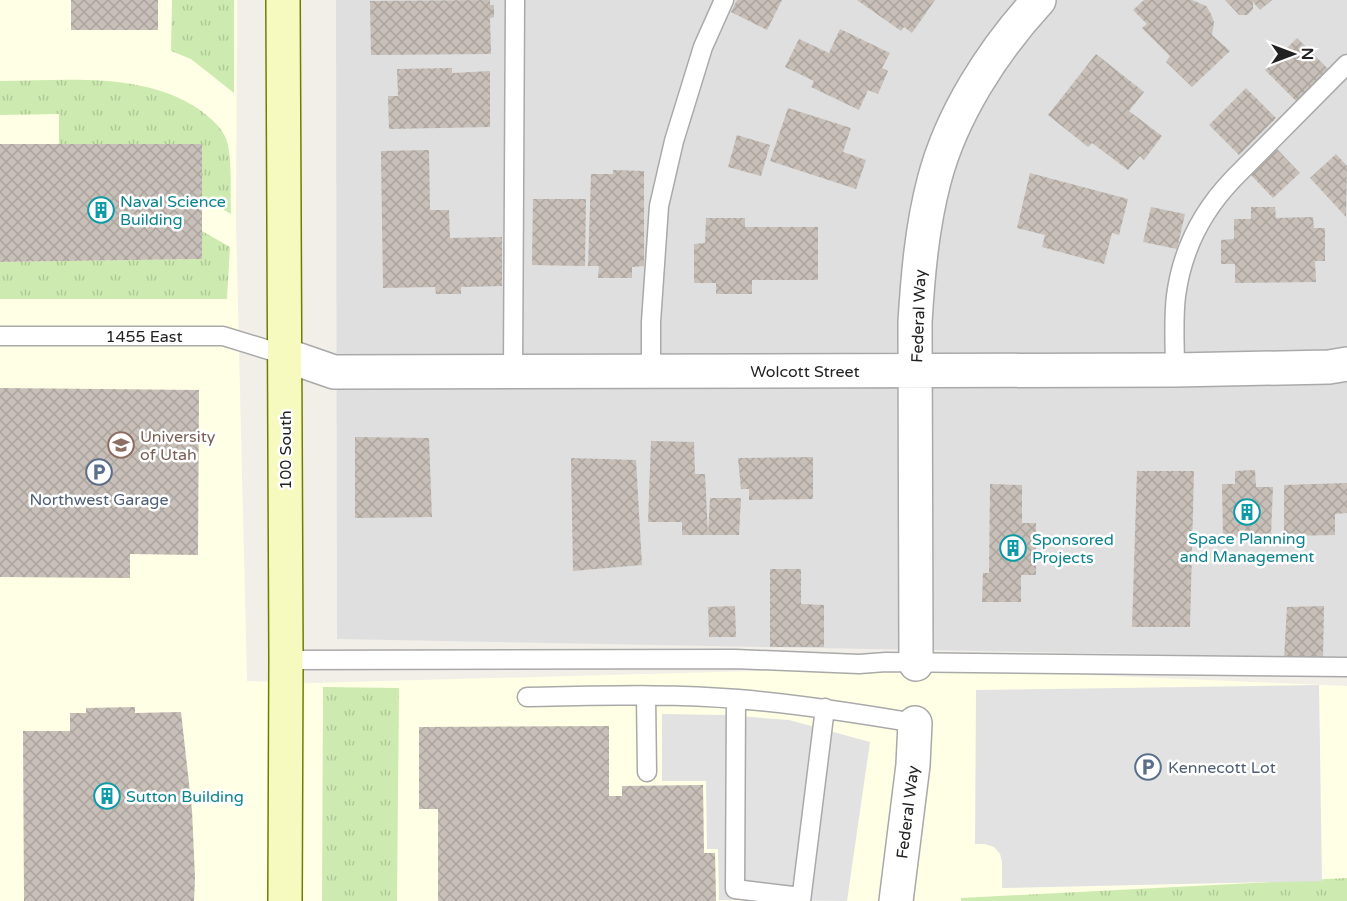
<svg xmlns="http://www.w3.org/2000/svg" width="1347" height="901" viewBox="0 0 1347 901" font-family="'Varela Round',sans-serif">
  <defs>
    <pattern id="grass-tufts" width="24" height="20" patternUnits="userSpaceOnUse" patternTransform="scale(1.5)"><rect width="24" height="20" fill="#cdebb0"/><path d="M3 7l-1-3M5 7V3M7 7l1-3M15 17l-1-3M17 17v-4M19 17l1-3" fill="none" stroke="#b0c997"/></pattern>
    <pattern id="building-cross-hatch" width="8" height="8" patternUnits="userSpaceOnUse" patternTransform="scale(1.5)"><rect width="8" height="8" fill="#c7bfb8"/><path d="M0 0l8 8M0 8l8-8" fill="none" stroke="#aba49e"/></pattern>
  </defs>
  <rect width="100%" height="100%" fill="#f2efe9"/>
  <!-- residential -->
  <path fill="#e0dfdf" d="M336,0H1347V658L337,639Z"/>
  <!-- education -->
  <path fill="#ffffe5" d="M0,0H237L236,223L247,681L310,683L901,667L1347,686V901H0Z"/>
  <!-- grass -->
  <path fill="url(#grass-tufts)" d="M172,0H234V93L191,59L171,51Z
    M0,81C66,81 143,71 200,110C212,119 225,130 228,145C232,164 230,193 231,214L202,197V144H59V114L0,115Z
    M202,231L230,247L227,299H0V262L202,259Z
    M323,687L399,688L397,901H322Z
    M1347,878V901H961V898Z"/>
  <!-- parking -->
  <path fill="#e2e2e2" d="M1319,685L1322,881L1002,888V862L1000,854L994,847L985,844H975L976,690Z
    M662,714L725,715L789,720L870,742L847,901L719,900L718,849H707L706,781H662Z"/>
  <!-- building -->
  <path fill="url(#building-cross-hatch)" d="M71,0H158V30H71Z
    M490,0V5H494V17L490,18L491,54L371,55L370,1Z
    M737,0H782L767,30L731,12Z
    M857,0H935L912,33L904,27L901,31Z
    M1144,0H1192L1206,6L1211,14L1214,22L1212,35L1230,51L1192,87L1166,62L1170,56L1142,28L1147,24L1133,10Z
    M1225,0H1272L1260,10L1253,2V9L1247,15H1239Z
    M840,29L890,53L882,68L888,71L878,94L868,90L859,110L811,87L814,81L785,67L799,39L829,53Z
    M1297,38L1329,70L1297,102L1265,70Z
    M1096,54L1144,92L1129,111L1162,136L1144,160L1140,156L1128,170L1092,143L1088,147L1048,115Z
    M452,68V73L490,71V127L389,129L388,96H398L397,69Z
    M1246,88L1276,118L1239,155L1209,125Z
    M788,108L851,128L843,152L866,160L856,189L770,161Z
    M737,135L770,145L761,176L728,167Z
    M0,144H202V259L0,262Z
    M1277,149L1300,173L1273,198L1251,175Z
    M429,150L430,210H449L450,238L502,237V286L461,287V294H436L435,287L383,288L381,151Z
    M1336,154L1347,166L1346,217L1310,178Z
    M613,170L644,171V266L632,267V278H598L599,266H588L591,174H613Z
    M1030,173L1128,199L1119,235L1112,233L1104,264L1042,247L1045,235L1017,228Z
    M533,199H586L585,266L532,265Z
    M1151,207L1185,214L1177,249L1143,242Z
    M1251,207H1275L1276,218L1313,217L1314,228H1325V261H1315L1316,282L1235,283V264H1221V240L1234,239V219H1251Z
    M706,218H745V227H818V280H752V294H716V283H694V244L705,243Z
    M0,388L199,390L198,555L130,554V578L0,577Z
    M355,437L429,438L432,517L355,518Z
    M651,441L694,442L695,474H705L708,535H682V522H648Z
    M813,457V499L749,500V489H741L738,458Z
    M571,458L636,460L642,565L573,571Z
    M1255,470L1256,487H1273L1271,536L1223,537L1222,484H1235V471Z
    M1137,471H1194L1190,627H1132Z
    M1347,483V513L1335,514V535L1284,536V485Z
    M990,484L1022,485V523H1036V575H1021V602H982L983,573H989Z
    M710,498H741L739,535H708Z
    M770,569H801V604L824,605V647H770Z
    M735,606L736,637H709L708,607Z
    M1324,606L1323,658H1284L1287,607Z
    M135,707V713L181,712L192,810L195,878L194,901H24L23,731H70V713H86V708Z
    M609,726V796H622V786L703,785L704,853H715L716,901H438V809H419V727Z"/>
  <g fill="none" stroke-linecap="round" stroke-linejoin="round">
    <!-- lane casing -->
    <g stroke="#a9a9a9" stroke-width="21">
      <path id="lane" d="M0,336H223L285,355
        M1175,370C1175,346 1173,320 1176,296C1182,250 1202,211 1234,178L1347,64
        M513,371L515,0
        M651,372V322L659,206L674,141L703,47L724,0
        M286,660L735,659L859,664L886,662L1347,667
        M646,696L647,772
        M527,697C597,696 668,693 738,699C798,704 856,713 915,723
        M736,699L735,889L801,897
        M801,901L825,708"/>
    </g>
    <!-- street casing -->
    <g stroke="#a9a9a9" stroke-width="36">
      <path id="street" d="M285,355L334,372L1175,370L1329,367L1347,364
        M916,664L915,322C918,274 922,227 934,181C951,115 993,50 1039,0
        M896,901L913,765L915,723"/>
    </g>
    <!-- secondary casing -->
    <g stroke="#707d05" stroke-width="36">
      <path id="secondary" d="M283,0L286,660L285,901"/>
    </g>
    <!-- lane -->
    <use href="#lane" stroke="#fff" stroke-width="18"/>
    <!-- street -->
    <use href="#street" stroke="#fff" stroke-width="33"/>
    <!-- secondary -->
    <use href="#secondary" stroke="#f7fabf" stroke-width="33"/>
  </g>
  <!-- icons -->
  <defs>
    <g id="building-ring" transform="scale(1.35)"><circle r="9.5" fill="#fff" stroke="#0f9aa8" stroke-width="1.5"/><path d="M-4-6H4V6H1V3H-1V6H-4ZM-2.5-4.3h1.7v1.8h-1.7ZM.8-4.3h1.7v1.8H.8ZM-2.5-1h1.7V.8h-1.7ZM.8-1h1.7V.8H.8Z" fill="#0f9aa8"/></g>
    <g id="university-ring" transform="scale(1.35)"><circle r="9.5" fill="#fff" stroke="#8d6e63" stroke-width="1.5"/><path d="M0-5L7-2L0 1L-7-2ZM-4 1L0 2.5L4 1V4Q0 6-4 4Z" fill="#8d6e63"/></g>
    <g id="parking-ring" transform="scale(1.35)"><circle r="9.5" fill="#fff" stroke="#5c6f8a" stroke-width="1.5"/><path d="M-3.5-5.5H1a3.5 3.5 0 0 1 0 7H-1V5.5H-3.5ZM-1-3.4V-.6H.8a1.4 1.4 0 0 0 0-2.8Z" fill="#5c6f8a"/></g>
  </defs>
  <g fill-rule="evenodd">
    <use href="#building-ring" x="101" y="210"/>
    <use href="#university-ring" x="121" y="445"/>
    <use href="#parking-ring" x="99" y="472"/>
    <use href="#building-ring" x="1247" y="512"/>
    <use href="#building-ring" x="1013" y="548"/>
    <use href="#parking-ring" x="1148" y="767"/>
    <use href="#building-ring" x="107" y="796"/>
  </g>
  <g text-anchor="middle" stroke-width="5" stroke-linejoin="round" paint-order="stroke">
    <!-- culture labels -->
    <g font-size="16" fill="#0d838f" stroke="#fff" text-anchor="start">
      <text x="120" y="207">Naval Science<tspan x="120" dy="18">Building</tspan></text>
      <text x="1247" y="544" text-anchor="middle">Space Planning<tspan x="1247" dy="18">and Management</tspan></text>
      <text x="1032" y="545">Sponsored<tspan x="1032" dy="18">Projects</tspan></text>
      <text x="126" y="802">Sutton Building</text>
    </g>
    <!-- street labels -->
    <g font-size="16" fill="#222" stroke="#fff">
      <text transform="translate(918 316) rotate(-88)" y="6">Federal Way</text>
      <text x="144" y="342">1455 East</text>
      <text x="805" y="377">Wolcott Street</text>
      <text transform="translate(285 450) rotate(-90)" y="6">100 South</text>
      <text transform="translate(907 812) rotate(-83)" y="6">Federal Way</text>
    </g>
    <!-- education labels -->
    <g font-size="16" fill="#785e54" stroke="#fff" text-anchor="start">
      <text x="140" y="442">University<tspan x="140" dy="18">of Utah</tspan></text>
    </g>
    <!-- service labels -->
    <g font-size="16" fill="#4e5e75" stroke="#fff">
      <text x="99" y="505">Northwest Garage</text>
      <text x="1168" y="773" text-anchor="start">Kennecott Lot</text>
    </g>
  </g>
  <!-- north arrow -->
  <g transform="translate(1293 54) rotate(90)" stroke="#ffffff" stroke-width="4.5" paint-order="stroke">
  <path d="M0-4.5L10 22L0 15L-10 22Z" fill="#222222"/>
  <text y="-9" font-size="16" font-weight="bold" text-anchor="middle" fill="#222222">N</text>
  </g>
</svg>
